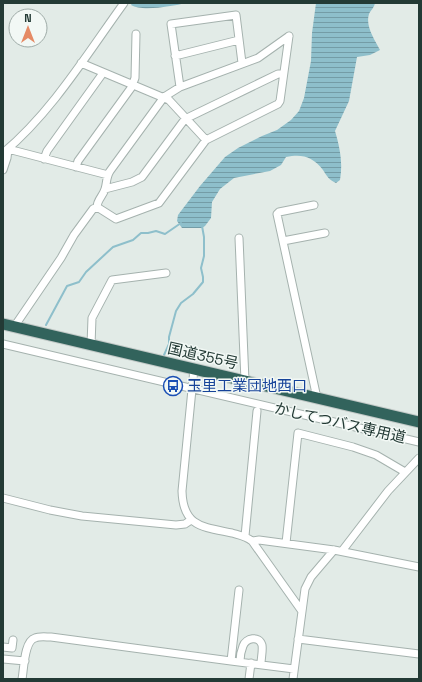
<svg xmlns="http://www.w3.org/2000/svg" width="422" height="682" viewBox="0 0 422 682" font-family="'Space Grotesk','Noto Sans JP',sans-serif">
  <defs>
    <pattern id="water-rules" width="6" height="5" patternUnits="userSpaceOnUse"><rect width="6" height="5" fill="#8ebfcb"/><path d="M0 2.5h6" fill="none" stroke="#749ca6"/></pattern>
  </defs>
  <rect width="100%" height="100%" fill="#e2ebe7"/>
  <!-- water -->
  <path fill="url(#water-rules)" d="M132,3H186C173,6 142,12 131,5Z
    M316,3H375C374,8 371,10 369,14C365,26 375,40 380,50L370,55L357,57L349,101L335,131C340,148 343,163 340,180L336,183C329,180 327,176 323,170C312,156 302,154 286,157L281,165L270,171L234,178L220,189L212,202L211,218L205,226L202,228H182L177,221L178,215L200,186L225,157L238,148L262,136L277,130L291,120L299,111L304,98L311,61L312,33Z"/>
  <g fill="none" stroke-linecap="round" stroke-linejoin="round">
    <!-- stream -->
    <path stroke="#8ebfcb" stroke-width="2" d="M46,325L67,286L79,282L86,272L113,247L133,240L141,233H148L156,231L165,234L181,223
      M164,355L169,344V337L176,311L181,303L193,294L203,282V277L201,268L204,256V237L202,226"/>
    <!-- minor casing -->
    <g stroke="#a5b2ae" stroke-width="9">
      <path id="minor" d="M175,56L239,40
        M81,63L169,100L206,140
        M180,87L171,24L236,15L242,63
        M3,153C52,112 87,54 124,3
        M44,159L47,151L103,73
        M76,167L78,161L131,88L135,78L136,34
        M3,170L7,158L8,149L108,175
        M105,189L132,182L142,177L185,119L278,74H283
        M314,205L279,212L277,214L317,398
        M97,207L116,219L159,203L206,140L278,104L280,101L289,36
        M239,238L245,381
        M283,241L325,233
        M14,327L61,258L74,235L93,209L97,207C97,200 103,196 105,189C107,183 106,177 110,171L164,97L180,87L258,58L289,36
        M3,344L419,442
        M91,345L92,318L112,280L166,273
        M194,369L182,491C183,527 203,527 232,533C239,535 246,536 252,541L301,610
        M3,498L50,510L82,516L176,525L185,524L191,520
        M245,536L257,411
        M252,541L259,540L334,550L419,567
        M286,543L298,433L353,447L376,455L405,472
        M342,551L388,491L419,458
        M298,639L419,654
        M3,647L12,648L13,640
        M3,659L25,661
        M231,661L294,669
        M240,661C240,656 241,651 243,646C246,638 259,635 262,645C263,651 261,658 261,664
        M22,679C24,669 24,641 35,638C39,636 46,637 51,637L231,661L239,590
        M249,679L251,663
        M293,679L305,589L311,577L334,550"/>
    </g>
    <!-- highway casing -->
    <g stroke="#c1c8c6" stroke-width="13">
      <path id="highway" d="M3,324L419,422"/>
    </g>
    <!-- minor -->
    <use href="#minor" stroke="#fff" stroke-width="7"/>
    <!-- highway -->
    <use href="#highway" stroke="#32635c" stroke-width="11"/>
  </g>
  <!-- icons -->
  <defs>
    <g id="bus-ring" transform="scale(1)"><circle r="9.5" fill="#f2f8f5" stroke="#1a4fb4" stroke-width="1.5"/><path d="M-5-6H5V4H4V6H2V4H-2V6H-4V4H-5ZM-3.5-4V0h7V-4ZM-3.5 1.2v1.5H-2V1.2ZM2 1.2v1.5H3.5V1.2Z" fill="#1a4fb4"/></g>
  </defs>
  <g fill-rule="evenodd">
    <use href="#bus-ring" x="173" y="386"/>
  </g>
  <g text-anchor="middle" stroke-width="3" stroke-linejoin="round" paint-order="stroke">
    <!-- street labels -->
    <g font-size="15" fill="#233a35" stroke="#f2f8f5">
      <text transform="translate(203 356) rotate(13)" y="5">国道355号</text>
      <text transform="translate(340 423) rotate(13)" y="5">かしてつバス専用道</text>
    </g>
    <!-- transit labels -->
    <g font-size="15" fill="#164399" stroke="#f2f8f5" text-anchor="start">
      <text x="187" y="391">玉里工業団地西口</text>
    </g>
  </g>
  <!-- border -->
  <rect width="422" height="682" fill="none" stroke="#233a35" stroke-width="8"/>
  <!-- north arrow -->
  <g transform="translate(28 28)"><circle r="19" fill="#f2f8f5" stroke="#9faca8"/>
  <path d="M0-3L7 15L0 10L-7 15Z" fill="#e58a65"/>
  <text y="-6" font-size="11" font-weight="bold" text-anchor="middle" fill="#233a35">N</text>
  </g>
</svg>
